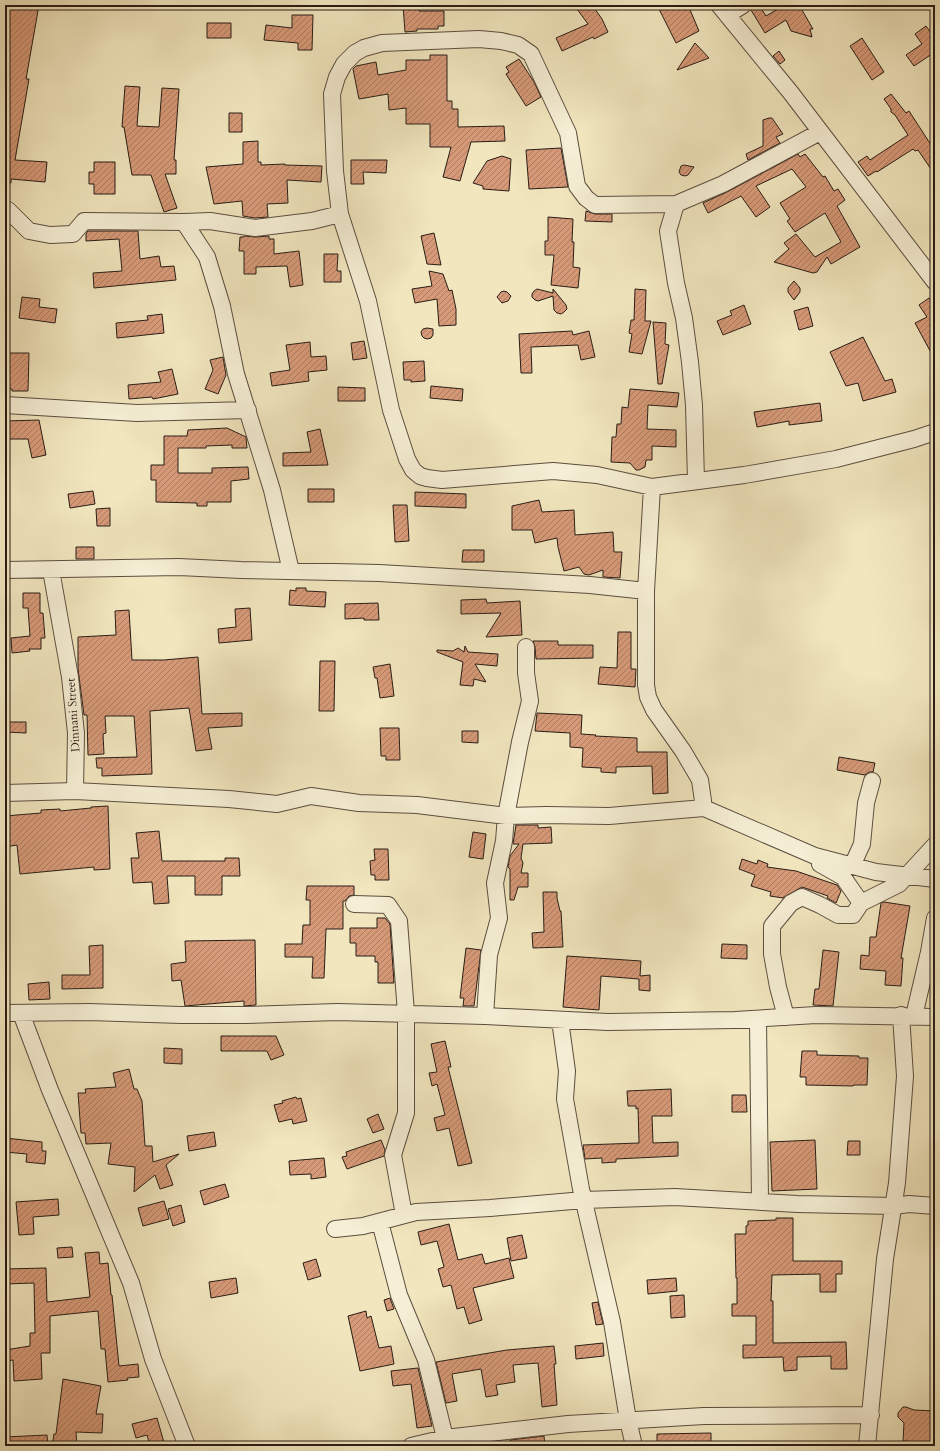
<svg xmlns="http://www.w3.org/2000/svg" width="940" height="1451" viewBox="0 0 940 1451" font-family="Cardo,serif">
  <defs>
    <pattern id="building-hatch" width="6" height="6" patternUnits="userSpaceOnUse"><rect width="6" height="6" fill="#d79a78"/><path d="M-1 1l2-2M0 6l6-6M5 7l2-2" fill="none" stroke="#ae7d61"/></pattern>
  </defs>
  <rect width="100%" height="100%" fill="#f1e6be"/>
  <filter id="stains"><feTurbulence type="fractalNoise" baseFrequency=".005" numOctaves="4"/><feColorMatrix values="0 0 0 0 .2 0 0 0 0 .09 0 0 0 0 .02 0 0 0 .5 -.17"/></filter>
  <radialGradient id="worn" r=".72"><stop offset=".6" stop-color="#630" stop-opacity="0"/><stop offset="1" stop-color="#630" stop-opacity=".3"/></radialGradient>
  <!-- building -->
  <path fill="url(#building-hatch)" stroke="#291c16" d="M5,5H39L26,79H29L15,160L47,162L45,182L11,179V183L5,182Z
    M403,5H419V11H444V26H438V29H417V31L405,32Z
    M574,5H592L602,19L608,32L594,39L593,37L562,51L556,38L588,24Z
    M657,5H688L699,31L676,43Z
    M752,5H759L766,16L785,5H799L813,29H810L812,37L791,31L786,20L765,33L751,10Z
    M292,15H313L312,50H298V43L264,40L266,25L292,28Z
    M207,23H231V38H207Z
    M926,26L935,38V52L914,66L906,55L922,44L915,34Z
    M862,38L884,72L872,80L850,46Z
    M695,43L709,58L677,70Z
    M779,51L785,60L780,64L773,56Z
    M430,55H447V101H452V109H458V127L504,126L505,141L471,142L460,181L443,177L451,147H430V124H406V108L389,110L388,94L359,99L353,69L356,66L376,62L378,75L406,70V60H430Z
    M519,59L534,82L541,97L526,106L506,74L509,72L506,67Z
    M125,86L140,87L137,126L159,127L162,88L179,89L174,160H176V174H165L177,208L164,212L151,175H132L124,127H122Z
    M891,94L906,113L909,111L935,151V175L918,150L915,151L913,149L877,172L876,171L868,176L858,162L867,156L870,160L908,135L895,115L891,112V109L884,99Z
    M229,113H242V132H229Z
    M769,118H772L783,134L776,137L780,143L748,160L746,154L763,146V120Z
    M258,141V162H261V165L285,164V165L322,166L321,182L287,180L288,203L267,204L268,217L255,218L243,216L242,201L214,204L206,167L243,164V142Z
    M561,148L568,187L529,189L526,150Z
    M798,154L800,157L805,154L823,177L825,176L834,191L838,189L845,200L837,206L860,247L831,264L827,257L817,272L813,273L774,262L789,249L784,243L796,234L815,257L841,242L825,213L795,232L787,221L790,219L780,203L806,187L792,169L756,186L770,207L756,217L741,196L708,213L703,203L727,192Z
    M502,156L511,159L509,191L483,189V186L473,183L487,161Z
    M351,160H387L386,173L363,172L364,184H351Z
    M94,162H115V194H94V184H89V172H94Z
    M684,165L694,167L688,175L685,176L681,175L679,172L681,166Z
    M586,211L595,214H612V222L585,221Z
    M548,217L573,219L572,242H574L573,267L580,268L578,288L551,285L554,255H545V241H548Z
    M88,231H138L140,259L159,256L161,267L174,266L176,280L94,288L93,273L122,271L119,239L86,241V234Z
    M434,233L441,265L427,264L421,236Z
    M244,236L256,237L269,236V239H274V254L299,251L303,285L290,287L287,266L256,267V274H244V251H239L240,237H244Z
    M324,254H338L337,271H341V282H324Z
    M429,271L443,274L449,291L452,290L456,309V325L439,326L437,299L415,303L412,289L432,286Z
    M794,281L800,288V292L794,300L788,292V288Z
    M537,289L553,293V289L566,305L567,309L564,312L561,314L557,313L554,310L553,296L538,301L535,300L532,297V294L534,291Z
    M635,289L646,290L645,321H651L642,354L629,352L632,334L629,333L631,320H634Z
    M504,291L507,292L511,296L508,301L502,303L497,297L501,292Z
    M22,297L40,299L39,307L57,309L55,323L19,318Z
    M929,298L935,307V360L915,323L927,317L919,305Z
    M744,305L751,324L723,335L717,321L732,315L730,311Z
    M808,307L813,326L799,330L794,311Z
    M162,314L164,333L117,338L116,323L148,320L147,316Z
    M653,322L666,323L665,344L669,345L662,384H658Z
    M427,328L433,329V335L431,338L427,339L424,338L422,336L421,332L423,329Z
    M572,331L573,335L589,331L595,357L581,360L578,345L531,347L532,373H521L519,334Z
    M863,337L885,381L892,379L896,392L863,401L858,383L846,386L830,352Z
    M364,341L367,358L353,360L351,343Z
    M310,342L311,357L326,356L327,370L308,372L309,381L272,386L270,373L290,370L286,345Z
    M5,353H29L28,391H12V389H5Z
    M223,357L226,375L218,394L205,389L213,370L210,360Z
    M424,361L425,381L411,382V380H404L403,362Z
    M172,369L178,394L153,399L152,397L129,399L128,385L161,382L158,372Z
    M431,386L463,389L462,401L430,398Z
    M338,387L365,388V401H338Z
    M630,389L679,393L677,407L648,405L647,429L676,430V447L652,446V460H646L645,467L639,470H636L630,463L611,462L612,437H616L617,424H621L622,407L628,408Z
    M820,403L822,421L789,425V421L757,427L754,412Z
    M39,420L46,455L32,458L28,439H5V421Z
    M227,428L246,437L247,448H232V445L206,446V448H178V473H212V468L248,467L249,479L231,481V502H207V506H197V503L156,502V480H151V465H164V436H187L188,430Z
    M320,429L328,465L283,466V453L311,452L307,432Z
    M308,489H334V502H308Z
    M93,491L95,504L70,508L68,494Z
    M415,492L466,494V508L415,506Z
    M539,500L542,512L574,510L575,535L613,532L614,552H622L620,578L603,577V570L589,575L584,574L579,567L564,571L558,547L557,538L535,543L532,530H512V506Z
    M393,505H407L409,541L395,542Z
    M110,508V526H97L96,509Z
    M76,547H94V559H76Z
    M463,550H484V562H462Z
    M296,588H306V591L326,592L325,607L289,605L290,590L296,591Z
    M23,593H40V613H43L45,638H41V649H29L30,651L12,653L11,638L30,636L28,608H23Z
    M486,599L487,603L520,601L522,635L486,637L501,613L461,614V600Z
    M378,603L379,620H364V618L345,619V604Z
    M250,608L252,640L219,643L218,629L236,627L235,609Z
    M129,610L132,660H164L198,657L202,714L242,713V726L208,728L212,749L196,751L189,708L150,711L152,774L102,776V768H97L96,758L137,757L134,716H105L106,733L103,734L104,754L88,755L87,715H84L78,669V637L116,635L115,611Z
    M618,632H631V669H636L635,687L598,684L600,667L617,668Z
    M533,641H558V645H593V658L536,659L535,647Z
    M465,646L468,652L498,654L497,666L475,664L486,682L474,679L473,686L460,685L463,662L437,652V650L453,651L458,648L464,652Z
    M320,661H335L334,711H319Z
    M390,664L394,696L380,698L377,678H375L373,667Z
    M537,713L582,715L581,734L596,735L595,736L637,738V752H667L668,793L653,794L652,766L616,767V773L601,772V768L582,767L583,748L570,747V733L535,731Z
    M5,722H26V733L5,732Z
    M380,728H399L400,760H386V756H381Z
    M462,731H478V743L462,742Z
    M839,757L875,763L873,772H869L865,775L837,770Z
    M108,806L110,869L94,870V867L20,874L17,845L5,847V816L41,813V810L60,809V811L91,808V807Z
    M516,825H538V828L551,827L552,843L523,844L521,858L523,863L521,873H528V887H518L514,900H510V869L508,867L510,856L519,844H513Z
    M159,831L162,861H225V858H239L240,876H222V895H195V876H167L169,903L154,904L152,882L133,883L131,858H139L136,833Z
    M473,832L486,834L483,859L469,857Z
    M374,849H388L389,880H375V875H371L370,861L375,860Z
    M742,859L757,864L758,860L768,864L767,867L796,871L837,885L841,891L836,903L827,898L828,896L802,887L783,898L770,896L771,892L751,886L755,875L739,869Z
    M307,886H354V895L349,896L345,901H343V929H326L324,978H312L313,957H285V944H302L303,925H310V900H306Z
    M543,892H557V898L560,911H561L563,947L533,948L532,933L544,932Z
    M884,902L910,906L901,958H903L901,986L885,985L886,971L860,969L861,955L869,956L870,937H876L881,903Z
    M377,918H385L390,924L394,983H378V962H375V956H356V943H350V928H377Z
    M255,940L256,1005L244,1006V1001L185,1006L181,980L172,981L171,964L186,962L185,941Z
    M722,944L747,945V959L721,958Z
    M103,945V988L62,989V975H90L89,946Z
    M466,948L481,950L474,1006H463L464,998H460Z
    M823,950L839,952L833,1006L813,1005L815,989H819Z
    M567,956L641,961L640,976L650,975V991L639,990V979L601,976L599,1010L563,1007Z
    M49,982L50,999L29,1000L28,984Z
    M221,1036H276L284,1055L271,1060L267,1051H221Z
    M445,1041L451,1067H448L472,1163L458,1166L449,1128L437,1131L434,1118L445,1115L437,1084L432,1086L429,1073L437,1072L431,1044Z
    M164,1048L182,1049V1064L164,1063Z
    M802,1051H817V1055L859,1056V1058H868L867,1085H854L853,1086L806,1085V1077H800Z
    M129,1069L134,1089H137L142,1101L145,1146H152L153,1162L179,1154L166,1165L173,1185L160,1189L155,1175L134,1192L135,1167L108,1164L111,1143L86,1144L85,1133H81L78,1093H86L85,1089L116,1087L113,1073Z
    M671,1089L672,1116H652L653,1143L678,1142V1156L616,1159V1162L602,1163V1158L585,1159L583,1145L639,1143L638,1108L636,1109V1106H628L627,1091Z
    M732,1095H746L747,1112H732Z
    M296,1097L297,1099L301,1098L307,1121L293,1124L292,1119L279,1122L274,1105L283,1103L282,1101Z
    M378,1114L384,1129L373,1133L367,1119Z
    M214,1132L216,1146L189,1151L187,1136Z
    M5,1138L42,1142V1151H46L45,1164L26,1162L27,1154L5,1152Z
    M381,1140L385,1150L384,1156L347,1169L342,1157L347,1156L346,1152Z
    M815,1140L817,1189L772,1191L770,1142Z
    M848,1141H860V1155H847Z
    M324,1158L326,1177L311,1179V1174L290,1175L289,1161Z
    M225,1184L229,1197L204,1205L200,1191Z
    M58,1199L59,1215L33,1217L34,1234L19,1235L16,1202Z
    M164,1201L169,1219L143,1226L138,1208Z
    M181,1205L185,1222L173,1226L168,1209Z
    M776,1218H793V1261H842V1274H836V1292H820V1274L772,1275L771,1301H773V1343L846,1342L847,1369H831V1356L797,1357V1370L784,1371L783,1357L743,1358V1345H756V1316H732V1304H737V1278H736L735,1234H746V1226L748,1225V1221L776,1220Z
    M449,1224L458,1260L482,1254L485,1264L509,1258L514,1278L473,1288L482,1320L469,1324L464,1307L457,1309L451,1285L443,1287L438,1269L444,1267L437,1241L421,1245L418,1232Z
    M522,1235L527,1258L511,1261L507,1238Z
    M72,1247L73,1257L58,1258L57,1248Z
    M99,1252L100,1264L108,1263L111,1295H112L119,1366L138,1364L139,1377L127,1378L128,1380L108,1382L105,1349H101L98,1311L50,1316V1353H41L42,1379L14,1381L13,1360L5,1361V1350L30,1346V1333H35L34,1283L5,1284V1269L46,1268L47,1302L90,1297L85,1253Z
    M316,1259L321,1276L308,1280L303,1263Z
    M236,1278L238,1293L211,1298L209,1282Z
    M676,1278L677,1291L648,1294L647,1280Z
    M684,1295L685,1317L671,1318L670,1296Z
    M390,1298L394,1309L387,1311L384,1300Z
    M598,1302L603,1324L596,1325L592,1303Z
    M366,1311L367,1318L371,1316L379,1348L391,1346L394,1364L360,1371L348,1316Z
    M603,1343L604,1356L576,1359L575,1346Z
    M554,1346L556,1364H554L557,1405L542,1407L538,1363L513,1365L515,1382L496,1385L498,1395L486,1397L481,1369L452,1374L457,1401L446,1403L436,1362L507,1350Z
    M418,1368L432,1426L417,1428L411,1384L393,1386L391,1371Z
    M63,1379L101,1386L96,1414H103L102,1433L76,1432L77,1446H52L54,1434H56Z
    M903,1407H906L914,1410L935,1411V1443L903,1441L904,1423L898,1417V1413Z
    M157,1418L165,1446H150L147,1435L136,1438L132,1424Z
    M711,1433V1446H657V1434Z
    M47,1435L48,1446H5V1437Z
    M544,1436L545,1446H511L510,1440Z"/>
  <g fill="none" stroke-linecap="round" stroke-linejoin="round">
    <!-- minor casing -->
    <g stroke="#5b4e40" stroke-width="18">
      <path id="minor" d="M719,5L791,93L935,282
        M727,15L743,5
        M820,132L723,184L676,204L595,205L586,198L577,186L568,133L531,54L518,45L501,41L479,39L382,43L364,48L355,53L344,64L337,77L332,94L335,171L340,214L368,301L391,410L407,459L413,470L420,476L427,478L442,480L553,471L597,475L652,487L744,475L836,459L914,439L935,432
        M676,204L668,231L676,283L684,318L690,362L694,405L696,481
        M5,210H8L29,231L50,235L73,234L84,221L184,222L210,221L255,228L312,221L340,214
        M184,222L207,257L222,306L236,374L272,490L291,571
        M5,405L137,413L248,410
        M5,570L179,567L241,570L379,573L590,585L646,591L652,487
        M646,591V685L648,697L654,710L683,751L700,780L704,808
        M75,791L229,799L277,804L311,796L359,803L417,805L506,816L546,815L609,816L704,808L815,856L876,872L935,879
        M5,793L75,791L76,733L70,677L51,570
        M820,864L843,877L861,903
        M852,866L862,844L866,803L872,781
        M354,904L388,905L399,921L406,1013V1113L393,1155L404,1215
        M5,1013L89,1012L181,1015H246L337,1012L485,1016L608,1022L735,1020L816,1015L935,1017
        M21,1013L50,1090L131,1283L153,1359L187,1446
        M485,1016L489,955L499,918L495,883L504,841L506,816L520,742L530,701L526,673V647
        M914,1016L929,952L935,918
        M786,1017L778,987L772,954V926L791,903L802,897L820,905L838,915H853L861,903L899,884L935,845
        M758,1019L760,1202
        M560,1020L567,1071L565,1099L581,1189L612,1322L628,1420L634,1446
        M380,1222L399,1295L426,1360L445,1438
        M335,1229L363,1226L416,1212L490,1208L584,1200L675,1197L797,1204L894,1206L909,1204L935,1206
        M411,1446L445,1438L568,1424L704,1416L871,1415
        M867,1446L885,1259L897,1183L905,1076L901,1015"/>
    </g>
    <!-- minor -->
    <use href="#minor" stroke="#f6efd5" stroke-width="16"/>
  </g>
  <g text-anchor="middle" stroke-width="3.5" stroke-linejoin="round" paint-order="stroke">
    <!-- street labels -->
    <g font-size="12" fill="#291c16" stroke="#f6efd5">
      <text transform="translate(73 715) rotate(-94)" y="4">Dinnani Street</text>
    </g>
  </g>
  <!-- margin -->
  <rect width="940" height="1451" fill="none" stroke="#f1e6be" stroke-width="20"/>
  <rect x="6" y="6" width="928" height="1439" fill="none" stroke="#291c16" stroke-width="2"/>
  <rect x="10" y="10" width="920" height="1431" fill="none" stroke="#291c16"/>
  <rect width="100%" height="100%" filter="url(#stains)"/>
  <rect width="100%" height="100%" fill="url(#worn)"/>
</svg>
